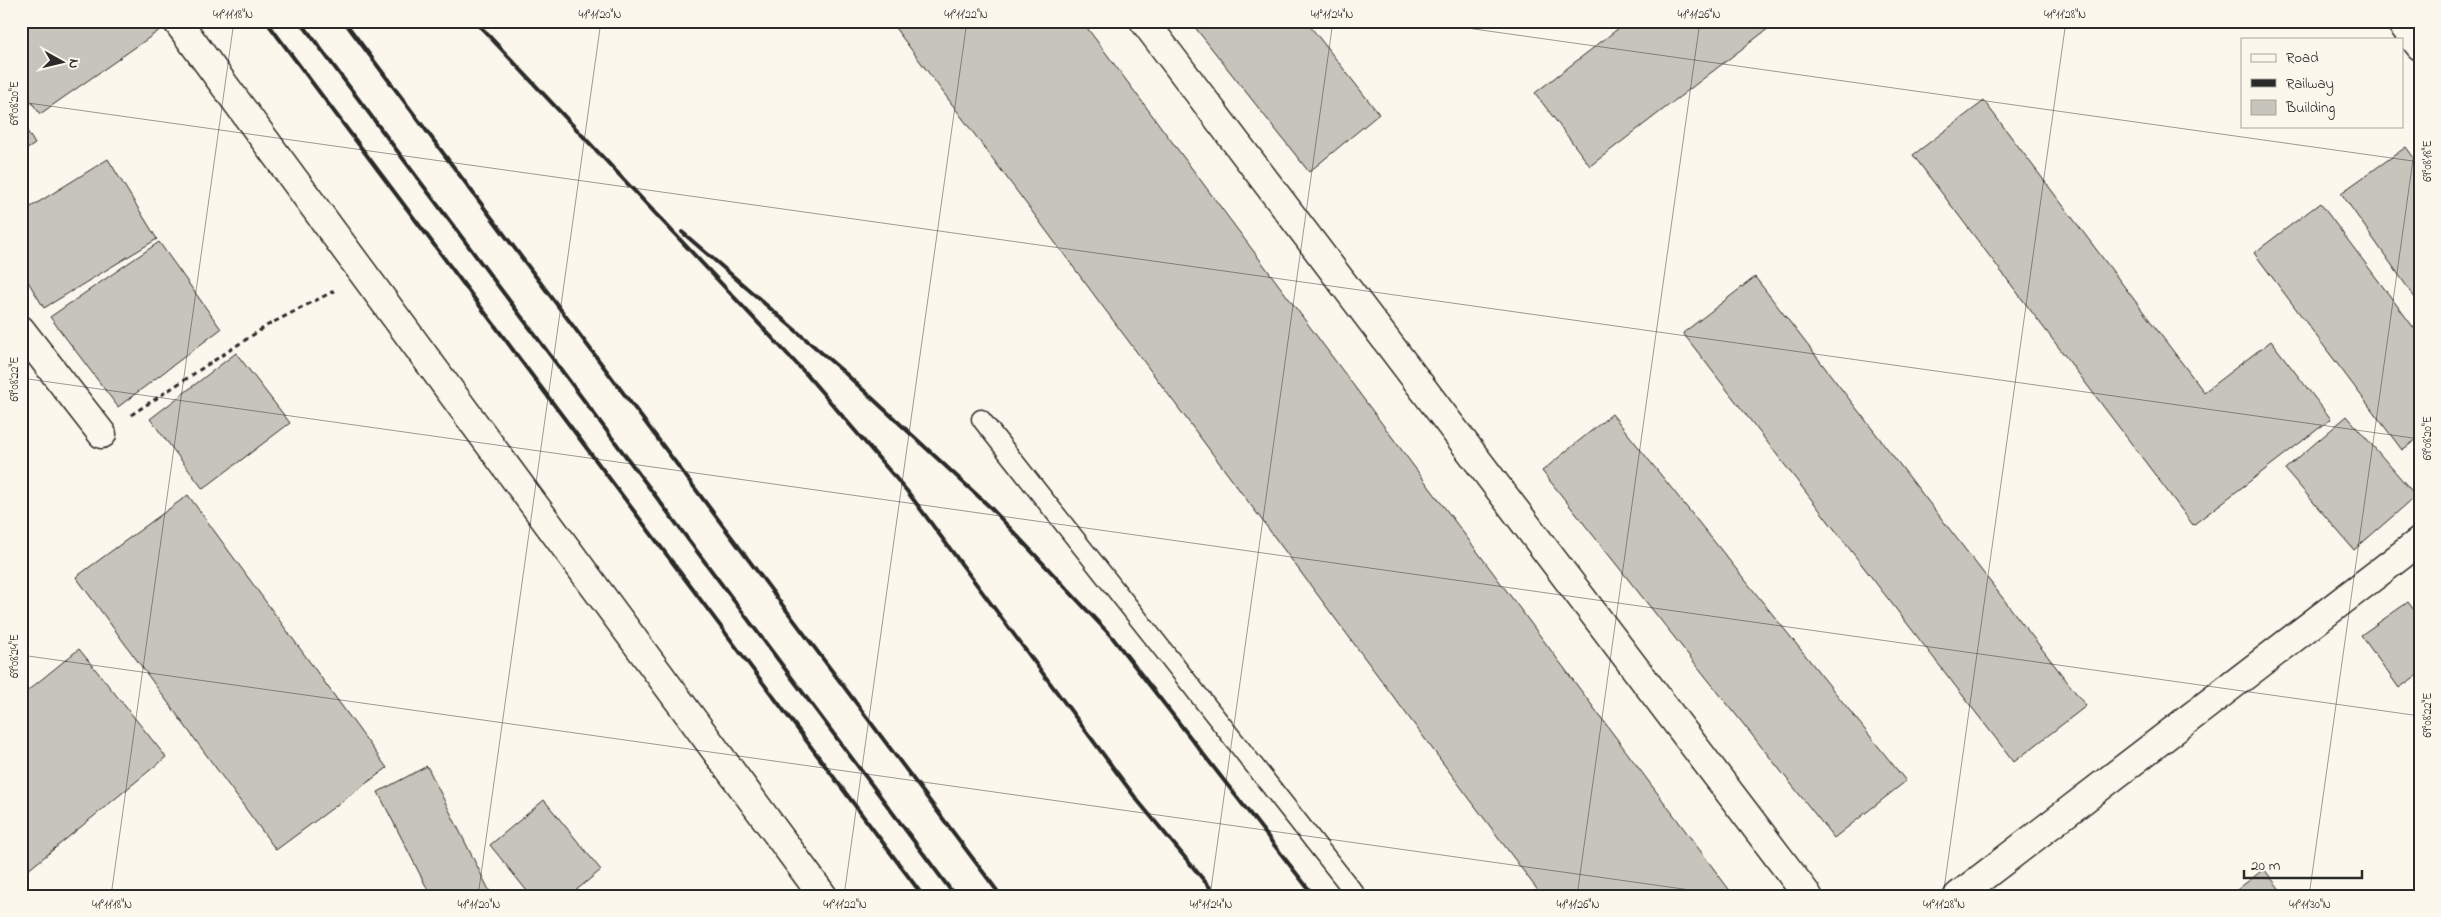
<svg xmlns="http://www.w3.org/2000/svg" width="2441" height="917" viewBox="0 0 2441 917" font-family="'Indie Flower',sans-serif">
  <rect width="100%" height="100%" fill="#fbf7ec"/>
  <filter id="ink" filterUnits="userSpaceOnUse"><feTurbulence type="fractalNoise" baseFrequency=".02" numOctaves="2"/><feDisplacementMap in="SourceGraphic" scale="10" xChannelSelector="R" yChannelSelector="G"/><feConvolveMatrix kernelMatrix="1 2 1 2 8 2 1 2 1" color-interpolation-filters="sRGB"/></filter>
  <g filter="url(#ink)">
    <!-- building -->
    <path fill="#c7c4bc" stroke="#2b2b2b" d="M21,21H154L160,30L40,114L21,88Z
      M890,21H1082L1734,896H1542Z
      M1190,21H1306L1379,114L1309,172Z
      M1628,21H1778L1590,166L1535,93Z
      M1984,101L2204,392L2271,341L2331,419L2193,525L1913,155Z
      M21,121L35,144L21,153Z
      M2406,147L2420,166V305L2341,193Z
      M108,159L157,239L44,308L21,270V213Z
      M2320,203L2420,336V437L2402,450L2254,253Z
      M159,242L221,329L118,407L50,317Z
      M1755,277L2086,706L2014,762L1683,333Z
      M236,353L290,423L203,489L150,419Z
      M1612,414L1906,781L1834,838L1542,471Z
      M2347,416L2416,496L2354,550L2285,469Z
      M188,495L387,768L276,850L76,577Z
      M2408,602L2420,618V673L2399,688L2361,635Z
      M79,649L166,757L21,876V696Z
      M427,766L492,896H431L378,792Z
      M544,800L601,870L569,896H531L490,845Z
      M2264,869L2285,896H2229Z"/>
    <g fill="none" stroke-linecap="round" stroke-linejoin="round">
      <!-- lane casing -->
      <g stroke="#2b2b2b" stroke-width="21">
        <path id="lane" d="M981,419L1357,896"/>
      </g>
      <!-- street casing -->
      <g stroke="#2b2b2b" stroke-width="31">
        <path id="street" d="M177,21L823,896
          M1144,21L1808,896
          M2400,21L2420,46
          M21,330L102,434
          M1958,896L2420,541"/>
      </g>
      <!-- path -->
      <path stroke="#2b2b2b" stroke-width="3" stroke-dasharray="5 4" stroke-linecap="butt" d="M131,415L268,325L334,291"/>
      <!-- lane -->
      <use href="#lane" stroke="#fbf7ec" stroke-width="18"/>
      <!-- street -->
      <use href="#street" stroke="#fbf7ec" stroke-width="28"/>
      <!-- rail -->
      <path stroke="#2b2b2b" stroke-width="4" d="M266,21L923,896
        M300,21L955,896
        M344,21L1001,896
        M475,21L807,375L907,491L1138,801L1217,896
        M682,232L846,374L991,508L1112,637L1314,896"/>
    </g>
  </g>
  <!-- ticks -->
  <path fill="none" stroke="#2b2b2b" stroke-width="1" stroke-opacity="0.45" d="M1417,21L2420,162M21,102L2420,439M21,378L2420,716M21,655L1733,896M111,896L234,21M478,896L601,21M844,896L967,21M1210,896L1333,21M1577,896L1700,21M1943,896L2066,21M2309,896L2420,110"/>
  <!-- margin -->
  <rect width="2441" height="917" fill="none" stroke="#fbf7ec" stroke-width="55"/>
  <!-- legend -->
  <rect x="2241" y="38" width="162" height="90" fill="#fbf7ec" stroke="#a8a59f"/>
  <rect x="2251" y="54" width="25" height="8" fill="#fbf7ec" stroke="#a8a59f"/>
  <text x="2286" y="62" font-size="15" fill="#2b2b2b">Road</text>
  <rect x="2251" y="79" width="25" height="8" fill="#2b2b2b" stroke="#a8a59f"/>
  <text x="2286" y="88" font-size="15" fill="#2b2b2b">Railway</text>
  <rect x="2251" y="100" width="25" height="15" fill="#c7c4bc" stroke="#a8a59f"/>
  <text x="2286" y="112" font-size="15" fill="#2b2b2b">Building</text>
  <!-- north arrow -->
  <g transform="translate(62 62) rotate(98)" stroke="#fbf7ec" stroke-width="4" paint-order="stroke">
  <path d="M0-4L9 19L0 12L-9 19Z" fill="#2b2b2b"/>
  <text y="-8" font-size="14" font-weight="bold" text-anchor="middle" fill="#2b2b2b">N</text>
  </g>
  <!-- scale -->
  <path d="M2244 870v8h118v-8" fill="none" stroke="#2b2b2b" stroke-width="2.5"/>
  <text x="2251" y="870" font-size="15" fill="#2b2b2b" stroke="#fbf7ec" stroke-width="4" paint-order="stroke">20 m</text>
  <rect x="28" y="28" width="2386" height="862" fill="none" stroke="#2b2b2b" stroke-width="2"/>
  <g font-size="12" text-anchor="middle" fill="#2b2b2b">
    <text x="233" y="18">41°11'18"N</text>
    <text x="600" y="18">41°11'20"N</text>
    <text x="966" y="18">41°11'22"N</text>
    <text x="1332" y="18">41°11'24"N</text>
    <text x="1699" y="18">41°11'26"N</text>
    <text x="2065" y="18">41°11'28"N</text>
    <text transform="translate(14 103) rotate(-90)" y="4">69°08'20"E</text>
    <text transform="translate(2427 161) rotate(-90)" y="4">69°08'18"E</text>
    <text transform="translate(14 379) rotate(-90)" y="4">69°08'22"E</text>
    <text transform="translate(2427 438) rotate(-90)" y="4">69°08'20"E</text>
    <text transform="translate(14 656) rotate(-90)" y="4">69°08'24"E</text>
    <text transform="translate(2427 715) rotate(-90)" y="4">69°08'22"E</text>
    <text x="112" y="908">41°11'18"N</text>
    <text x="479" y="908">41°11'20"N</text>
    <text x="845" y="908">41°11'22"N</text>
    <text x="1211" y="908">41°11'24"N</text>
    <text x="1578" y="908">41°11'26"N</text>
    <text x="1944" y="908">41°11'28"N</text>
    <text x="2310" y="908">41°11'30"N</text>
  </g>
</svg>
